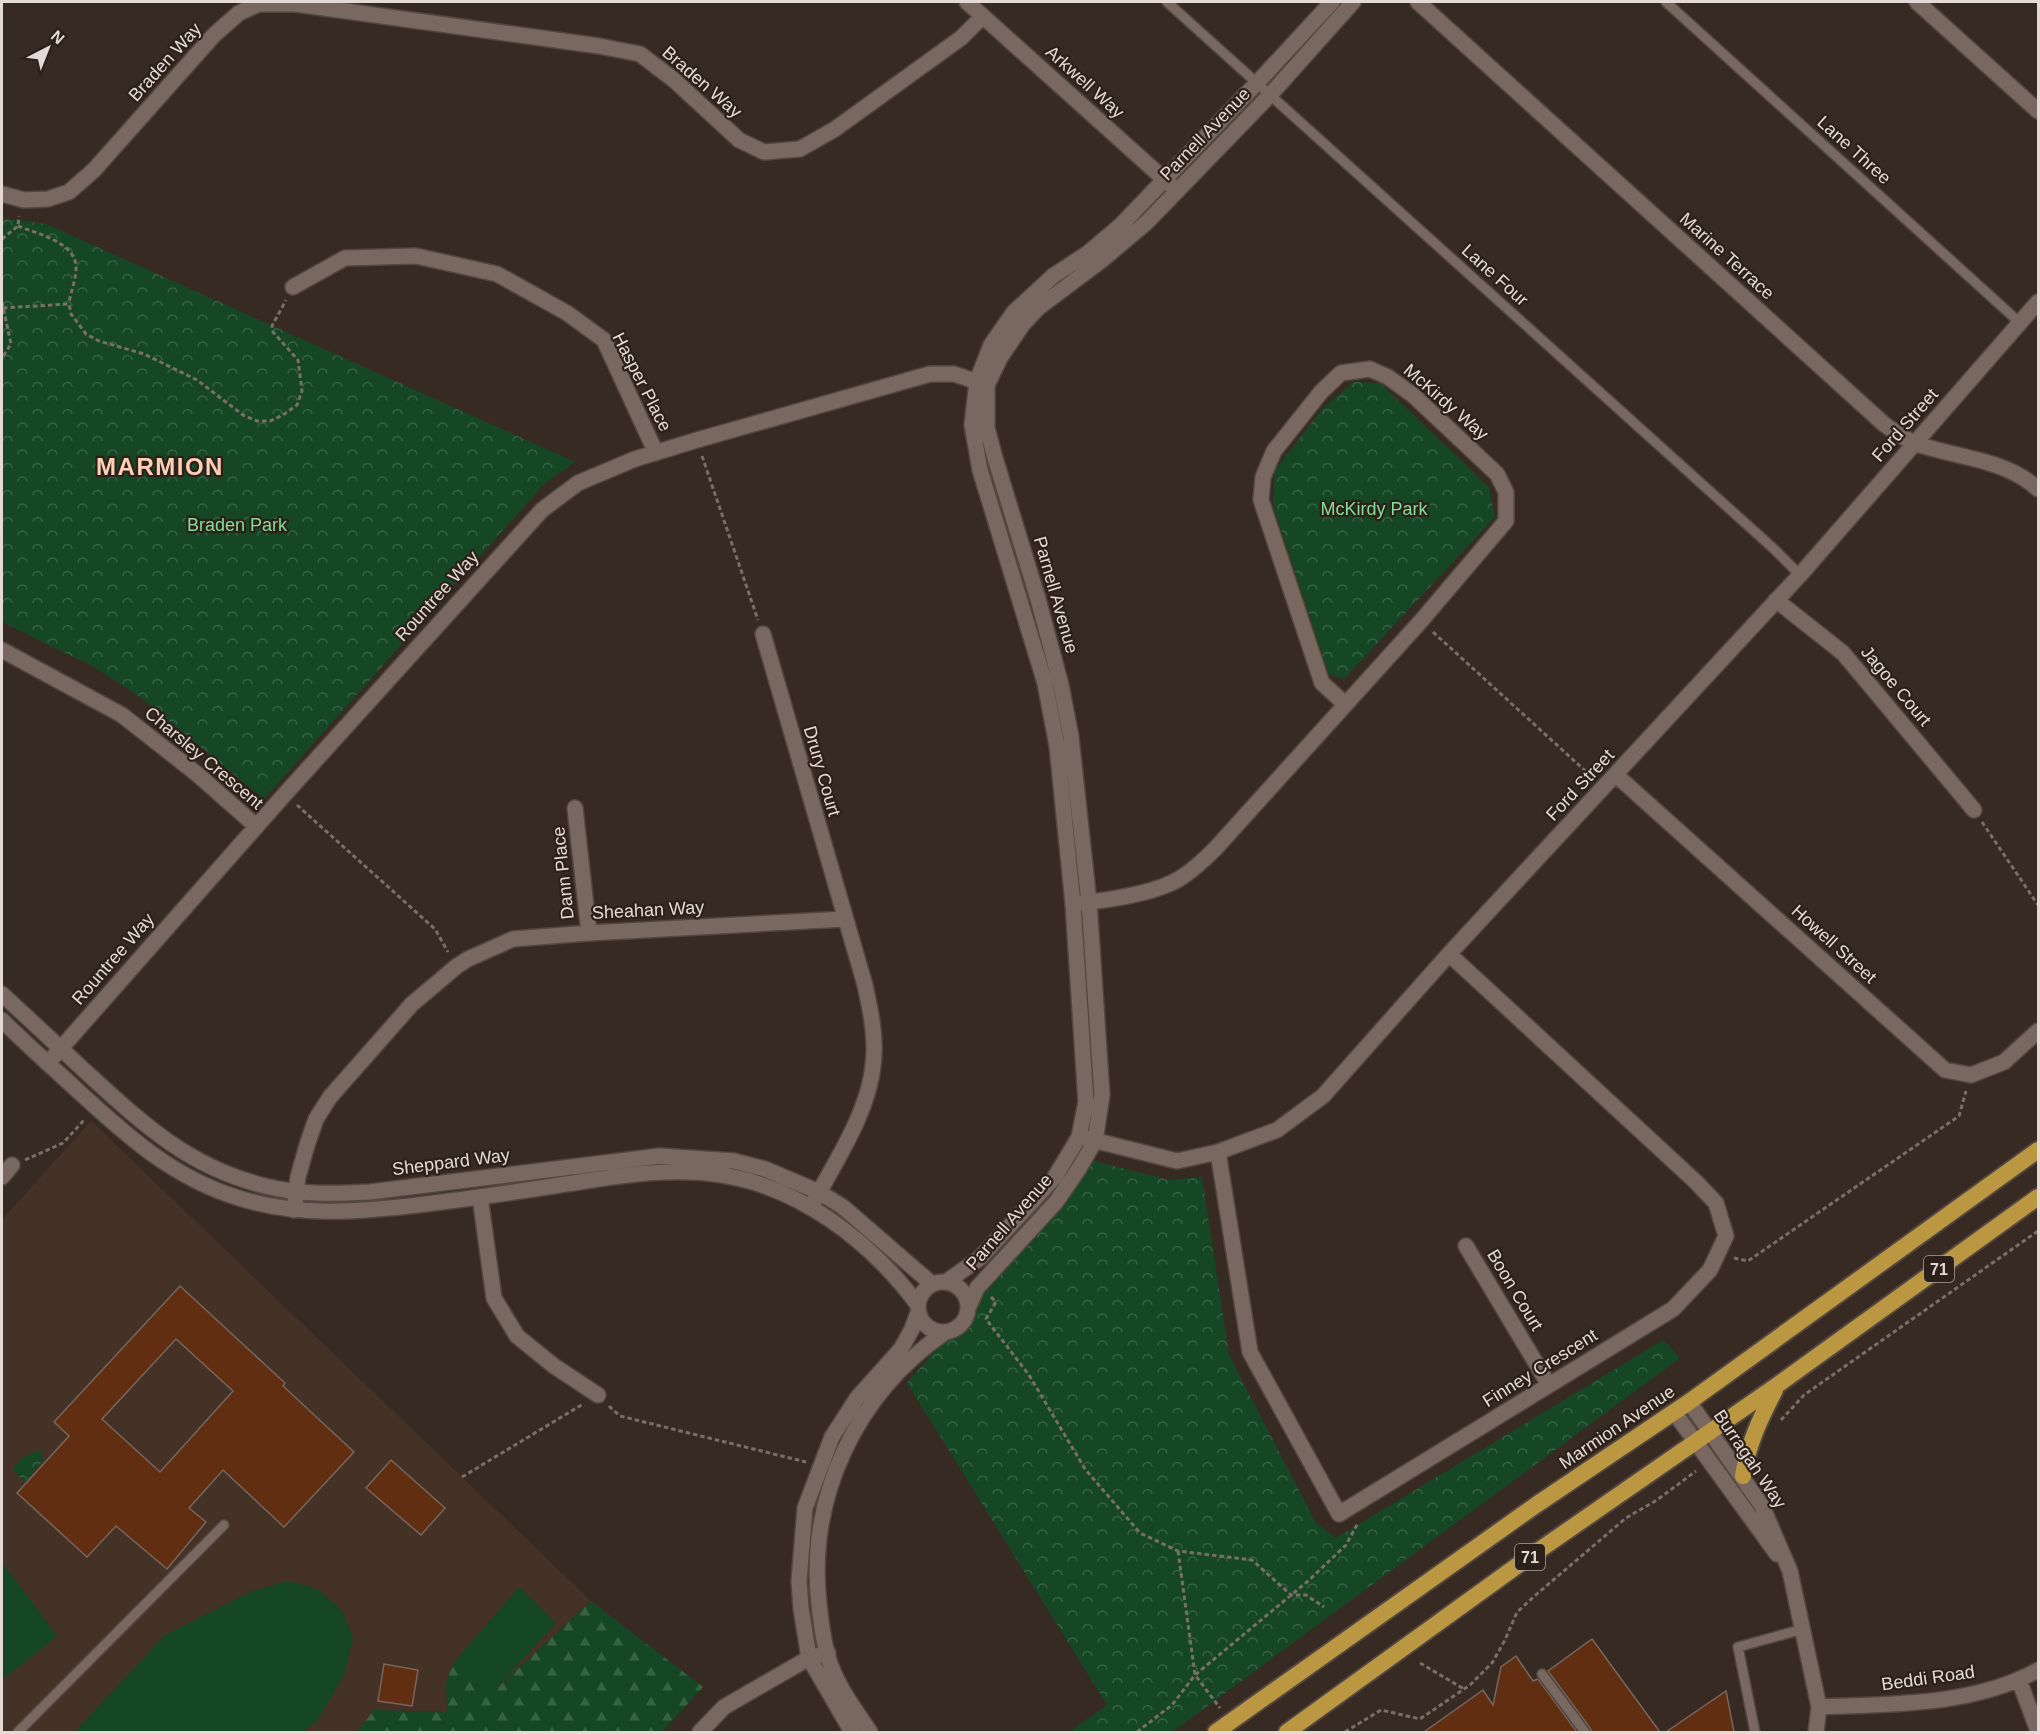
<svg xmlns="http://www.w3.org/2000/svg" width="2040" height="1734" viewBox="0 0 2040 1734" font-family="Helvetica,sans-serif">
  <defs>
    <pattern id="forest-firs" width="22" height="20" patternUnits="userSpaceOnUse" patternTransform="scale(1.5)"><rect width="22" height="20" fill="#154725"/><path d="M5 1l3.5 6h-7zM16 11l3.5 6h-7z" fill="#376144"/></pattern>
    <pattern id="park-crowns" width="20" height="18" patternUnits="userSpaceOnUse" patternTransform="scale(1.5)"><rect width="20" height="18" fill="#154725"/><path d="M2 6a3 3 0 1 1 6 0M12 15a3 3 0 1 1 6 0" fill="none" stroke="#376144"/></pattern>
  </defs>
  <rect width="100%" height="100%" fill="#372a22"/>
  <!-- built -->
  <path fill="#453227" d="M91,1121L591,1601L493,1692L446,1683L447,1712L374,1710L357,1732H2V1220Z"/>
  <!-- green -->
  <path fill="#154725" d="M2,1562L57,1636L2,1680Z
    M288,1581L317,1589L342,1610L353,1638L344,1675L317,1721L303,1732H77L79,1727L165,1635L252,1591Z
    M519,1587L556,1623L493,1692L454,1662Z"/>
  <!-- forest -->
  <path fill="url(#forest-firs)" d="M591,1601L703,1687L662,1732H357L374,1710L447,1712L446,1683L454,1662L493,1692Z"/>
  <!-- park -->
  <path fill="url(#park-crowns)" d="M2,218L46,224L575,462L545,483L264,799L140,697L94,667L2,622Z
    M1354,382L1380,383L1489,487L1495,517L1344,679L1329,674L1273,505L1275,470L1323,408Z
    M1090,1160L1169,1180L1202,1177L1229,1355L1316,1523L1336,1538L1663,1340L1680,1358L1172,1732H1069L1107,1705L907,1383L1068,1198Z
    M35,1452H41L43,1460L25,1482L13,1470C17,1459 26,1456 35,1452Z"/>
  <!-- building -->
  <path fill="#612e12" stroke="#76665e" stroke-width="1.5" fill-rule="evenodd" d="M180,1286L285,1383L283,1386L354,1452L284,1527L223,1470L189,1508L206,1522L167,1569L116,1526L87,1557L17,1493L69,1436L54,1422ZM176,1339L233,1391L160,1472L102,1419Z
    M391,1460L445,1508L421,1535L366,1488Z
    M1592,1639L1660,1732H1592L1590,1728L1548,1671Z
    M1516,1656L1533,1681L1538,1679L1577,1732H1424L1483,1690L1493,1705L1501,1667Z
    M384,1664L418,1670L412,1706L378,1701Z
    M1726,1691L1734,1732H1666Z"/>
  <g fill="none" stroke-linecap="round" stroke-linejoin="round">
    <!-- service casing -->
    <g stroke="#514640" stroke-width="12">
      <path id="service" d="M1167,2L1774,549L1800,575
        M1666,2L2019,322
        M1542,1674L1585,1732
        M18,1732L224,1525
        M1755,1732L1738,1647L1803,1629"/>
    </g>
    <!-- minor casing -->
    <g stroke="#514640" stroke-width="18">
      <path id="minor" d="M967,2L1174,188
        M1418,2L1885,425C1895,432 1906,440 1917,444C1958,458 2005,459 2038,489
        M2,194L24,200L48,199L69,192L94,170L214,35L239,13L259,4H295L599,46L640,54L674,80L739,140L764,152L800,149L835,129L961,38L983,16
        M293,287L345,258L416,256L497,274L567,313L604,340L656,453
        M1776,600L1843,653L1974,810
        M763,634L865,985C870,1008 875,1031 874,1054C872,1109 836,1160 811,1207
        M2,650L122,715L197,774L256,826
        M1616,775L1945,1070L1971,1075L2004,1062L2038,1031
        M575,808L589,933
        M1073,904C1102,901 1154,894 1179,879C1192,871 1204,860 1215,849L1421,621L1506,521V492L1497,474L1414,396L1388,377L1370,369L1341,373L1321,392L1274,451L1263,477L1261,500L1322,683L1344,703
        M48,1063L285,794L542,510L578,483L635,459L697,440L930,374H954L987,385
        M1085,1138L1177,1161L1218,1152L1277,1130L1323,1096L1449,954L1800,575L2038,302
        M1218,1152L1250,1352L1339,1514L1673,1309L1710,1270L1726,1236L1716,1203L1696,1182L1449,954
        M2,1177L12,1165
        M480,1197L494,1298L517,1336L554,1366L598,1395
        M294,1210L298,1177L307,1145L316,1119L330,1097L412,1004L457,966L468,959L513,939L589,933L845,919
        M1466,1246L1549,1385
        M1689,1402L1762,1506L1790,1571L1819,1707L1816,1732
        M1674,1412L1777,1554
        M2019,1680L2038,1731
        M1819,1707C1891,1704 1973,1706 2038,1670
        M700,1732L724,1707L809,1658L828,1653"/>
    </g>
    <!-- tertiary casing -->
    <g stroke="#514640" stroke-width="18">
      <path id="tertiary" d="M1917,2L2038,111
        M2,994C30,1020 58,1046 86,1072C143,1124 188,1167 265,1186C300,1195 335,1194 370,1192L660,1156L734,1161L765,1169L819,1192L843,1207L932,1284
        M2,1020C26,1044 52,1067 77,1090C127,1136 173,1178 239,1198C298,1217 357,1212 418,1205C467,1199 516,1192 566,1184C614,1177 666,1167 715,1174C796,1184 870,1240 918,1305
        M918 1307a25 25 0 1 1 50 0a25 25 0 1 1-50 0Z
        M946,1282L980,1258L1055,1177L1079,1137L1086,1102L1073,904L1057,746L1045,683L980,470L972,425L977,381L991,345L1014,312L1053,276L1088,253L1121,225L1257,83L1332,2
        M969,1306L977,1288L1056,1202L1078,1170L1095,1141L1102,1095L1089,902L1071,737L1061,685L1038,599L995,458L987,428V385L1000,358L1023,324L1038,308L1102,260L1147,222L1270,95L1353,2
        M852,1732L809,1658L801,1608L799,1581L805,1508L832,1437L857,1398L901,1349L912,1329L918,1313
        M870,1732C856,1711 840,1690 831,1666C824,1647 821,1624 819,1604C807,1497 856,1394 944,1333"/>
    </g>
    <!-- trunk casing -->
    <g stroke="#514640" stroke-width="20">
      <path id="trunk" d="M1743,1476C1748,1444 1760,1419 1775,1390
        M1216,1732L1536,1505L1689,1402L2038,1150
        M1287,1732L1525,1560L1776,1386L2038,1197"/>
    </g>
    <!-- path -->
    <path stroke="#7a6f68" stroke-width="3" stroke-dasharray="4.5 3" stroke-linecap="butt" d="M18,226C35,233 73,241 76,265C77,276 71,291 69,303
      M2,239L18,226L19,216
      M2,302L11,344L2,358
      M3,308L69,304L71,314L86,334L99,341L144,354L197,380L243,415L257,421H270L283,415L297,405L302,391L298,360L273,332L272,326L286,300
      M702,456L758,620
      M1433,632L1592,777
      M297,805L435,929L448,952
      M1982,822L2038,905
      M25,1160L63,1143L85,1119
      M1734,1258L1748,1261L1959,1116L1966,1091
      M991,1297L996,1302L986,1319L1029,1375L1085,1469L1140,1533L1178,1551L1252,1560L1291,1595H1306L1324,1607
      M609,1406L620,1416L806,1462
      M1781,1420L1804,1395L2038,1231
      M462,1477L583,1404
      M1178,1551L1195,1675L1220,1708
      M1420,1663L1464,1689
      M1137,1732L1172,1705L1195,1675L1308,1581L1346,1545L1358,1523
      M1345,1732L1381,1710L1420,1719L1470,1685L1492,1663L1505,1640L1517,1612L1538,1593L1626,1518L1657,1500L1696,1471"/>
    <!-- service -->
    <use href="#service" stroke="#786860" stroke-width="9"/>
    <!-- minor -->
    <use href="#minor" stroke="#786860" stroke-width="15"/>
    <!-- tertiary -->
    <use href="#tertiary" stroke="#786860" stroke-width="15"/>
    <!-- trunk -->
    <use href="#trunk" stroke="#bb9742" stroke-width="16"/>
  </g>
  <g text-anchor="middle" stroke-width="4.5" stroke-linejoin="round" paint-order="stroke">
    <!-- shield labels -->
    <g fill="#2d2019" stroke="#aca29d" stroke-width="1.5">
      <rect x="1924" y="1256" width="30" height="26" rx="4.5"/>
      <rect x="1515" y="1544" width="30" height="26" rx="4.5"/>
    </g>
    <g font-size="16" font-weight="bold" fill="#e3dad5">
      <text x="1939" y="1275">71</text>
      <text x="1530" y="1563">71</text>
    </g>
    <!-- street labels -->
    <g font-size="18" fill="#e3dad5" stroke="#2d2019">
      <text transform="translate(165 62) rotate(-48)" y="6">Braden Way</text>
      <text transform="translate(702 82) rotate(41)" y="6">Braden Way</text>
      <text transform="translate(1085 82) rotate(42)" y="6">Arkwell Way</text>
      <text transform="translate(1205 134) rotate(-46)" y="6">Parnell Avenue</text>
      <text transform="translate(1854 150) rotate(42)" y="6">Lane Three</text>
      <text transform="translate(1727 256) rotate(42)" y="6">Marine Terrace</text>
      <text transform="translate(1495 275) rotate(42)" y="6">Lane Four</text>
      <text transform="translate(642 382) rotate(63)" y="6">Hasper Place</text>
      <text transform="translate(1446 402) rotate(41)" y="6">McKirdy Way</text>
      <text transform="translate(1905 425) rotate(-49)" y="6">Ford Street</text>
      <text transform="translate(1056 595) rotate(74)" y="6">Parnell Avenue</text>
      <text transform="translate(437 596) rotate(-48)" y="6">Rountree Way</text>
      <text transform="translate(1896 686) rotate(50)" y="6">Jagoe Court</text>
      <text transform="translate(204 758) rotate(40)" y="6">Charsley Crescent</text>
      <text transform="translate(822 771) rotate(74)" y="6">Drury Court</text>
      <text transform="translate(1580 785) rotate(-47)" y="6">Ford Street</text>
      <text transform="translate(563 873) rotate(-96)" y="6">Dann Place</text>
      <text transform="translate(648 910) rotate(-3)" y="6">Sheahan Way</text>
      <text transform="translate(1834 944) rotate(42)" y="6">Howell Street</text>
      <text transform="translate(113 959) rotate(-49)" y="6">Rountree Way</text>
      <text transform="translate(451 1162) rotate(-7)" y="6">Sheppard Way</text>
      <text transform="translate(1009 1222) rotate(-49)" y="6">Parnell Avenue</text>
      <text transform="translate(1515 1290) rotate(59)" y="6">Boon Court</text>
      <text transform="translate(1540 1368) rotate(-32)" y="6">Finney Crescent</text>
      <text transform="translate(1617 1427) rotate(-34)" y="6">Marmion Avenue</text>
      <text transform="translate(1750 1459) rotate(56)" y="6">Burragah Way</text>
      <text transform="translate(1928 1678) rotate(-8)" y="6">Beddi Road</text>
    </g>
    <!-- park labels -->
    <g font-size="18" fill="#80df98" stroke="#2d2019">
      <text x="1374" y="515">McKirdy Park</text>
      <text x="237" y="531">Braden Park</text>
    </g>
    <!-- district labels -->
    <g font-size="24" font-weight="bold" letter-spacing="1.5" fill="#fbd1b6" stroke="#2d2019">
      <text x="160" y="475">MARMION</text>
    </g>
  </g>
  <!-- border -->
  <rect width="2040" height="1734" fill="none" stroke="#e3dad5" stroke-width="6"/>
  <!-- north arrow -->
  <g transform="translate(48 48) rotate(42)" stroke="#2d2019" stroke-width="4.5" paint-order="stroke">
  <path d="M0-4.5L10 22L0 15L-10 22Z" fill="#e3dad5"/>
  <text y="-9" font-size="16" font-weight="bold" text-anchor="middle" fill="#e3dad5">N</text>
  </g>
</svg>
